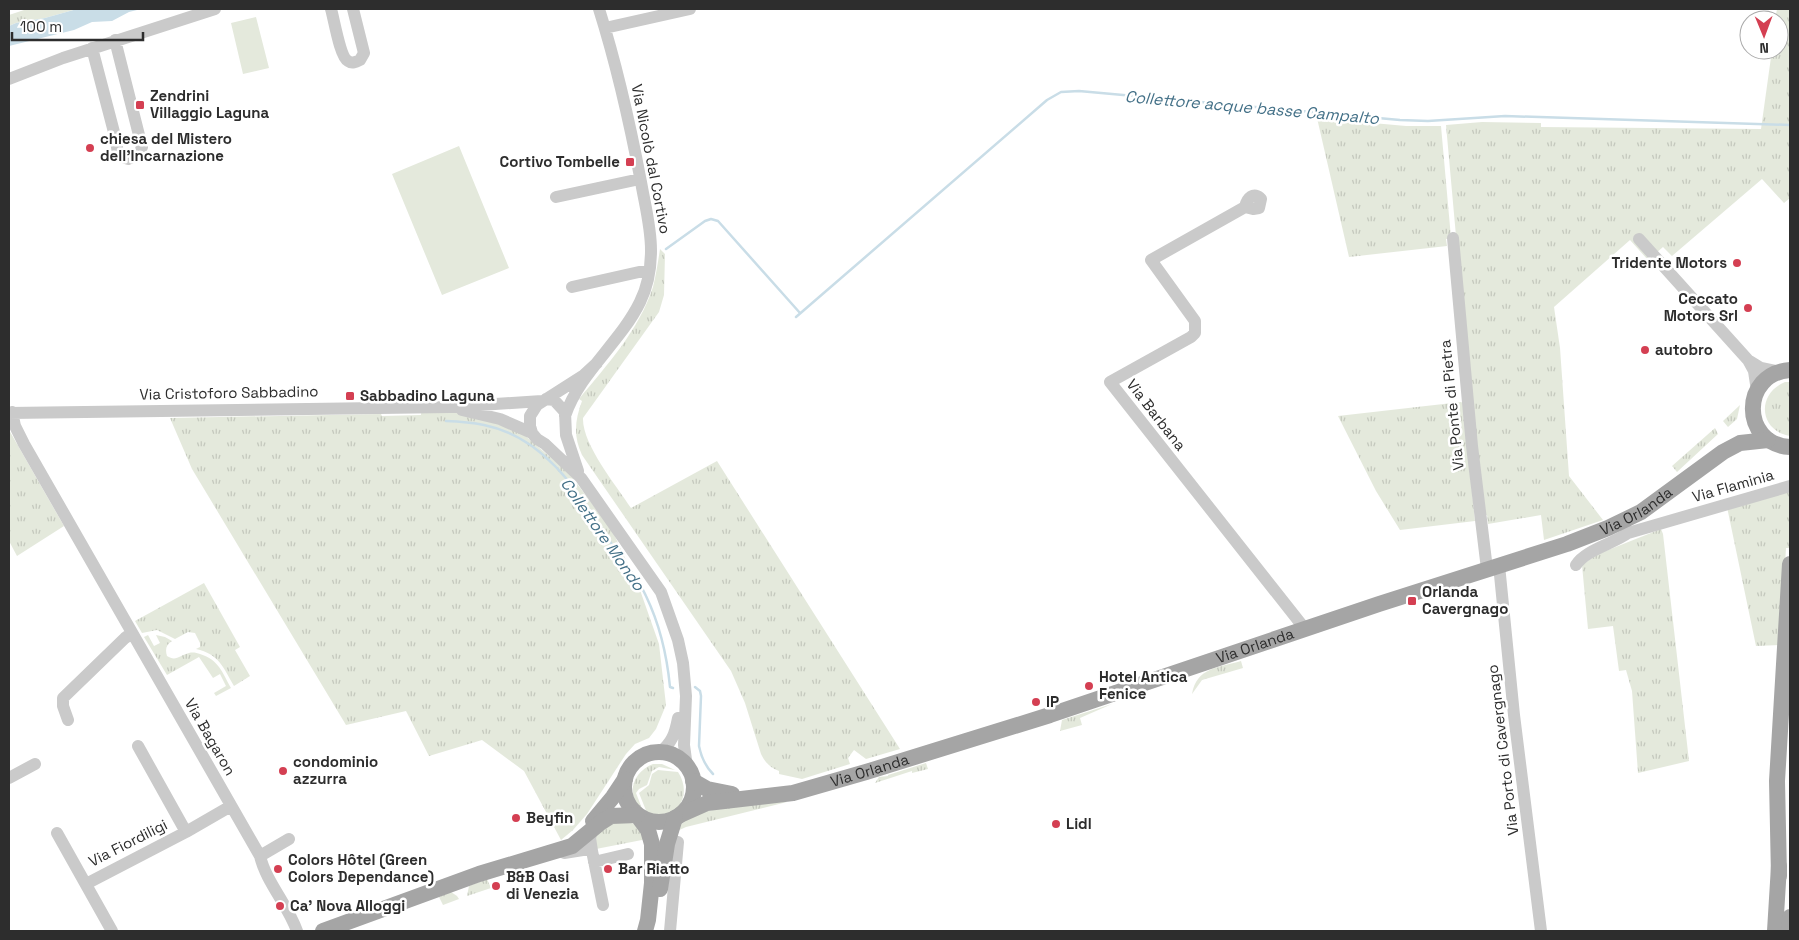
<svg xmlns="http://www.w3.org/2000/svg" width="1799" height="940" viewBox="0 0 1799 940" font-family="'Space Grotesk',sans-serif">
  <defs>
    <pattern id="grass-tufts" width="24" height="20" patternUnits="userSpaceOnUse" patternTransform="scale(1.25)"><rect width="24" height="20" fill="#e4e9dc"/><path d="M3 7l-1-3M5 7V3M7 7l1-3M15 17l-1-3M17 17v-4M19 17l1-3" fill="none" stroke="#c4c8bd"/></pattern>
  </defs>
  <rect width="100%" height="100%" fill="#fff"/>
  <!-- grass -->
  <path fill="url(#grass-tufts)" d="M27,9H77L45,18L16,23L9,26V15Z
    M1777,9H1790V198L1784,203L1762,179L1672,256L1663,247L1648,260L1630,240L1554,307L1560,348L1569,476L1603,520L1544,540L1541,515L1488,524L1487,515H1483L1477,469L1446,125L1482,122L1541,123V127L1761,129L1772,50H1779V20H1775Z
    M1317,118L1406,126H1441L1451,238L1446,239L1447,246L1349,257Z
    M660,249L665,254L664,295L659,312L583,418C582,444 616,485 631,508L717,461L900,749L866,759L854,750L848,758L850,764L802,779L779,774V771C770,768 765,762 761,754L745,703L731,671L582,455C573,436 575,420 582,401L579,399C607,365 639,330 653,287C656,275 658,262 660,249Z
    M1785,382H1790V436C1759,431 1756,394 1785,382Z
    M1461,402L1463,403L1475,521L1400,530L1376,491L1338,416Z
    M1740,405L1737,419L1728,427L1723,421Z
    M421,413H461L479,417L522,433L569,473L612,530L640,590L659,644L666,705L656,729L649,738L635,744L626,754L587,814L573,830L561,840L524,771L482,740L429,756L406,711L346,725L192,469L170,418L381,414L382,416L421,415Z
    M1715,428L1718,434L1677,472L1672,466Z
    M9,430L64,526L17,556L9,541Z
    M1790,489V548H1786L1780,645L1756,646L1727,507Z
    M1661,529L1663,534L1689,761L1638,773L1632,691L1626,670L1619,671L1613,626L1588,629L1582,565L1598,554Z
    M204,583L240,647L235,650L250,676L234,686C223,667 219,654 196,649L200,647V643L195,633L188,632L175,639L157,630L142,633L135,621Z
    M148,635L154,646L160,643L156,635L165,637L172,641C166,645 165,649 167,656C176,662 180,655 189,653C193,652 197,653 200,654C219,660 222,672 231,688L216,696L214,693L226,686L220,674L213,678L199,657L167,675L144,637Z
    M1241,661L1243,668L1202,680L1192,694C1197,667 1218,668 1241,661Z
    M1112,704L1080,718L1082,725L1060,731L1062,720Z
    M926,763L928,769L912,773V771L875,783L879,777L888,776V775Z
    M653,764H662L675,770L659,767L652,771L647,785L639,789L636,793L643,811C625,796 632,772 653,764Z
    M658,770L678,772C694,796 675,824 647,813L639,793L649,785L652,774Z
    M787,802L686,827L675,832L679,826L694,814L745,803Z
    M618,820L635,824L647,839L596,849L594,836Z
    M487,879L491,888L467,896L469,886Z
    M451,892L457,896L459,899L443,905L439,897Z"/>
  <!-- pitch -->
  <path fill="#e4e9dc" d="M256,17L269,68L243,74L231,23Z
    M459,146L509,268L442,295L392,174Z"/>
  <!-- water -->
  <path fill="#c9dde7" d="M77,9H141L129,12L112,21L92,22L74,30L9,46V26L16,23L45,18Z"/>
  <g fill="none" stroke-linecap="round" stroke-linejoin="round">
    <!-- stream -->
    <path stroke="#c9dde7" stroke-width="2.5" d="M666,249L705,221L711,219L718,221L800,313
      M796,317L1047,100L1061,92L1079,91L1400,120L1428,121L1505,116L1790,125
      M446,421C473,422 496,425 519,438C563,462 590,511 617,552C627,566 639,580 646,596C660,625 667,656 670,687L673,688
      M695,687L700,691L701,696L699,746C701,756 705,766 713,774"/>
    <!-- minor -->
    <path stroke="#cacaca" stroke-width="12" d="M331,9C334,19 340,57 348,61C352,64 356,62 360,60L364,53L353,9
      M605,28L690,9
      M92,48L115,136L118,153L120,156L128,159L139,154L142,147L115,40
      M9,79L63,58L215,9
      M556,197L640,179
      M1245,207C1247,198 1254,191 1261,199L1259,208L1253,209L1245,207L1151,260L1195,321V333L1191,337L1110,382L1305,629
      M1453,238L1472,446L1487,569
      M1639,239L1748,360
      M572,287L639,272H649
      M597,363L584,375L537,405L530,416V426L532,433L537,439L545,444L581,478L661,592L678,640L683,663L686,696L684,745L687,767
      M1757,391L1754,371L1748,360L1761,368L1781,372
      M546,399L554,400L565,412L566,435L578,471
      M462,410L500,419L532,433
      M12,412L15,426L24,444L260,856L289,839
      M9,413L450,407L542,401
      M565,416C580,372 620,343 640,302C648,286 651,267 651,250C651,227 645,205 641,182C630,124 617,66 599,9
      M1623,522L1628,533L1790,486
      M1499,565L1514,715L1541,931
      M1576,565C1585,550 1613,544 1628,533
      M68,720L63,706V698L125,638L132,633
      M138,746L186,832
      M659,753C672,743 675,734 678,718
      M9,778L35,764
      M57,833L112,931
      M592,851L603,905
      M564,853L589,849L592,851L590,838L592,830
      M260,856C266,882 288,905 297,931
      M594,862L628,854
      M86,884L186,832L231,806
      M670,931L678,842"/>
    <!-- major -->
    <g stroke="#a5a5a5" stroke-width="16">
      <path d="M1790,370C1741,373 1740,444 1790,447"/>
      <circle cx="659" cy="787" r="35"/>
      <path d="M693,781L707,789L732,794"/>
      <path d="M637,815L648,830L652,844V883L648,920L645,931"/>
      <path id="s1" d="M680,815L707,803L793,793L866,772L1050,715L1379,604L1567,544L1608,528L1641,512L1723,452L1740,443L1768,440"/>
      <path d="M593,821L613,797L625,779"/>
      <path d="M1779,876L1777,781L1790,564"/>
      <path d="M660,889L667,844L675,818"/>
      <path d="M323,931L479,874L572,846L600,823L611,816L637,815"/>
      <path d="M1775,931L1779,866"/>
      <path d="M1789,931L1790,917"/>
    </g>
  </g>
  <!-- markers -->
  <g fill="#d43f52" stroke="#fff" stroke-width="2">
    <rect x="135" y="100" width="10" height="10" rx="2.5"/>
    <circle cx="90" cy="148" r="5"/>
    <rect x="625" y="157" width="10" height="10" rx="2.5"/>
    <circle cx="1737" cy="263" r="5"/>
    <circle cx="1748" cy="308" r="5"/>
    <circle cx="1645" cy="350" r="5"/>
    <rect x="345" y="391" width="10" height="10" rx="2.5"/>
    <rect x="1407" y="596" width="10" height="10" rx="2.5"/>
    <circle cx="1089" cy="686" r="5"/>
    <circle cx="1036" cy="702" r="5"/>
    <circle cx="283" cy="771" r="5"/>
    <circle cx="516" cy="818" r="5"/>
    <circle cx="1056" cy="824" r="5"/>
    <circle cx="278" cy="869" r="5"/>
    <circle cx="608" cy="869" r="5"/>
    <circle cx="496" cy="886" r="5"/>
    <circle cx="280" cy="906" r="5"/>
  </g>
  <g text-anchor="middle" stroke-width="5" stroke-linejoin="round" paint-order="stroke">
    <!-- poi labels -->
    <g font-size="15" font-weight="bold" fill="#2d2d2d" stroke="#fff" text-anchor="start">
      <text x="150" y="101">Zendrini<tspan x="150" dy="17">Villaggio Laguna</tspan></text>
      <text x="100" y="144">chiesa del Mistero<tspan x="100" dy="17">dell'Incarnazione</tspan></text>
      <text x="620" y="167" text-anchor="end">Cortivo Tombelle</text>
      <text x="1727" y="268" text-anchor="end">Tridente Motors</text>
      <text x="1738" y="304" text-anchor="end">Ceccato<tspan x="1738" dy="17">Motors Srl</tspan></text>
      <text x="1655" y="355">autobro</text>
      <text x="360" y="401">Sabbadino Laguna</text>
      <text x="1422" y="597">Orlanda<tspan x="1422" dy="17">Cavergnago</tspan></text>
      <text x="1099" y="682">Hotel Antica<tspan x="1099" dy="17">Fenice</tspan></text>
      <text x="1046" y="707">IP</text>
      <text x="293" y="767">condominio<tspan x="293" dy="17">azzurra</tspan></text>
      <text x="526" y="823">Beyfin</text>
      <text x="1066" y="829">Lidl</text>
      <text x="288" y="865">Colors Hôtel (Green<tspan x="288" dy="17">Colors Dependance)</tspan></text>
      <text x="618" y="874">Bar Riatto</text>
      <text x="506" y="882">B&amp;B Oasi<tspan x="506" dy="17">di Venezia</tspan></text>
      <text x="290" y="911">Ca' Nova Alloggi</text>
    </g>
    <!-- street labels -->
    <g font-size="15" fill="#2d2d2d" stroke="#fff">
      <text transform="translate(651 159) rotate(79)" y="5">Via Nicolò dal Cortivo</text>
      <text transform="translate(229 393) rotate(-1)" y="5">Via Cristoforo Sabbadino</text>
      <text transform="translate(1452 405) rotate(-96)" y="5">Via Ponte di Pietra</text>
      <text transform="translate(1156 415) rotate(52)" y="5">Via Barbana</text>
      <text transform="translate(1733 486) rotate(-16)" y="5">Via Flaminia</text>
      <text dy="5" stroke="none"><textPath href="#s1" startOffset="1006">Via Orlanda</textPath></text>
      <text dy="5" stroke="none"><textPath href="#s1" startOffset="601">Via Orlanda</textPath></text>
      <text transform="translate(210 737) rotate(60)" y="5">Via Bagaron</text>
      <text transform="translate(1503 750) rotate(-97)" y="5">Via Porto di Cavergnago</text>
      <text dy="5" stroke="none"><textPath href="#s1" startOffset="196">Via Orlanda</textPath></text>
      <text transform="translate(128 843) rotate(-27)" y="5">Via Fiordiligi</text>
    </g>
    <!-- water labels -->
    <g font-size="16" font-style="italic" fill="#437087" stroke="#fff">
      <text transform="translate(1252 107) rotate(5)" y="6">Collettore acque basse Campalto</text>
      <text transform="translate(603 534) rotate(55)" y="6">Collettore Mondo</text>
    </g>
  </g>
  <!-- border -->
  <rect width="1799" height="940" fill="none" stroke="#2d2d2d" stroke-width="20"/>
  <!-- north arrow -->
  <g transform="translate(1764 35) rotate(179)"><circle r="24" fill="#ffffff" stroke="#ababab"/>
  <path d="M0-4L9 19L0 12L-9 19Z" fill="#d43f52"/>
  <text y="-8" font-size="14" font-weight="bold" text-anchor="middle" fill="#2d2d2d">N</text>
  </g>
  <!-- scale -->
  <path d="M12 32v8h131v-8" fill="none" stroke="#2d2d2d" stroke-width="2.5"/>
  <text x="20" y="32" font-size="15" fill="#2d2d2d" stroke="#ffffff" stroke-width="4" paint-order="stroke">100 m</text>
</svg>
